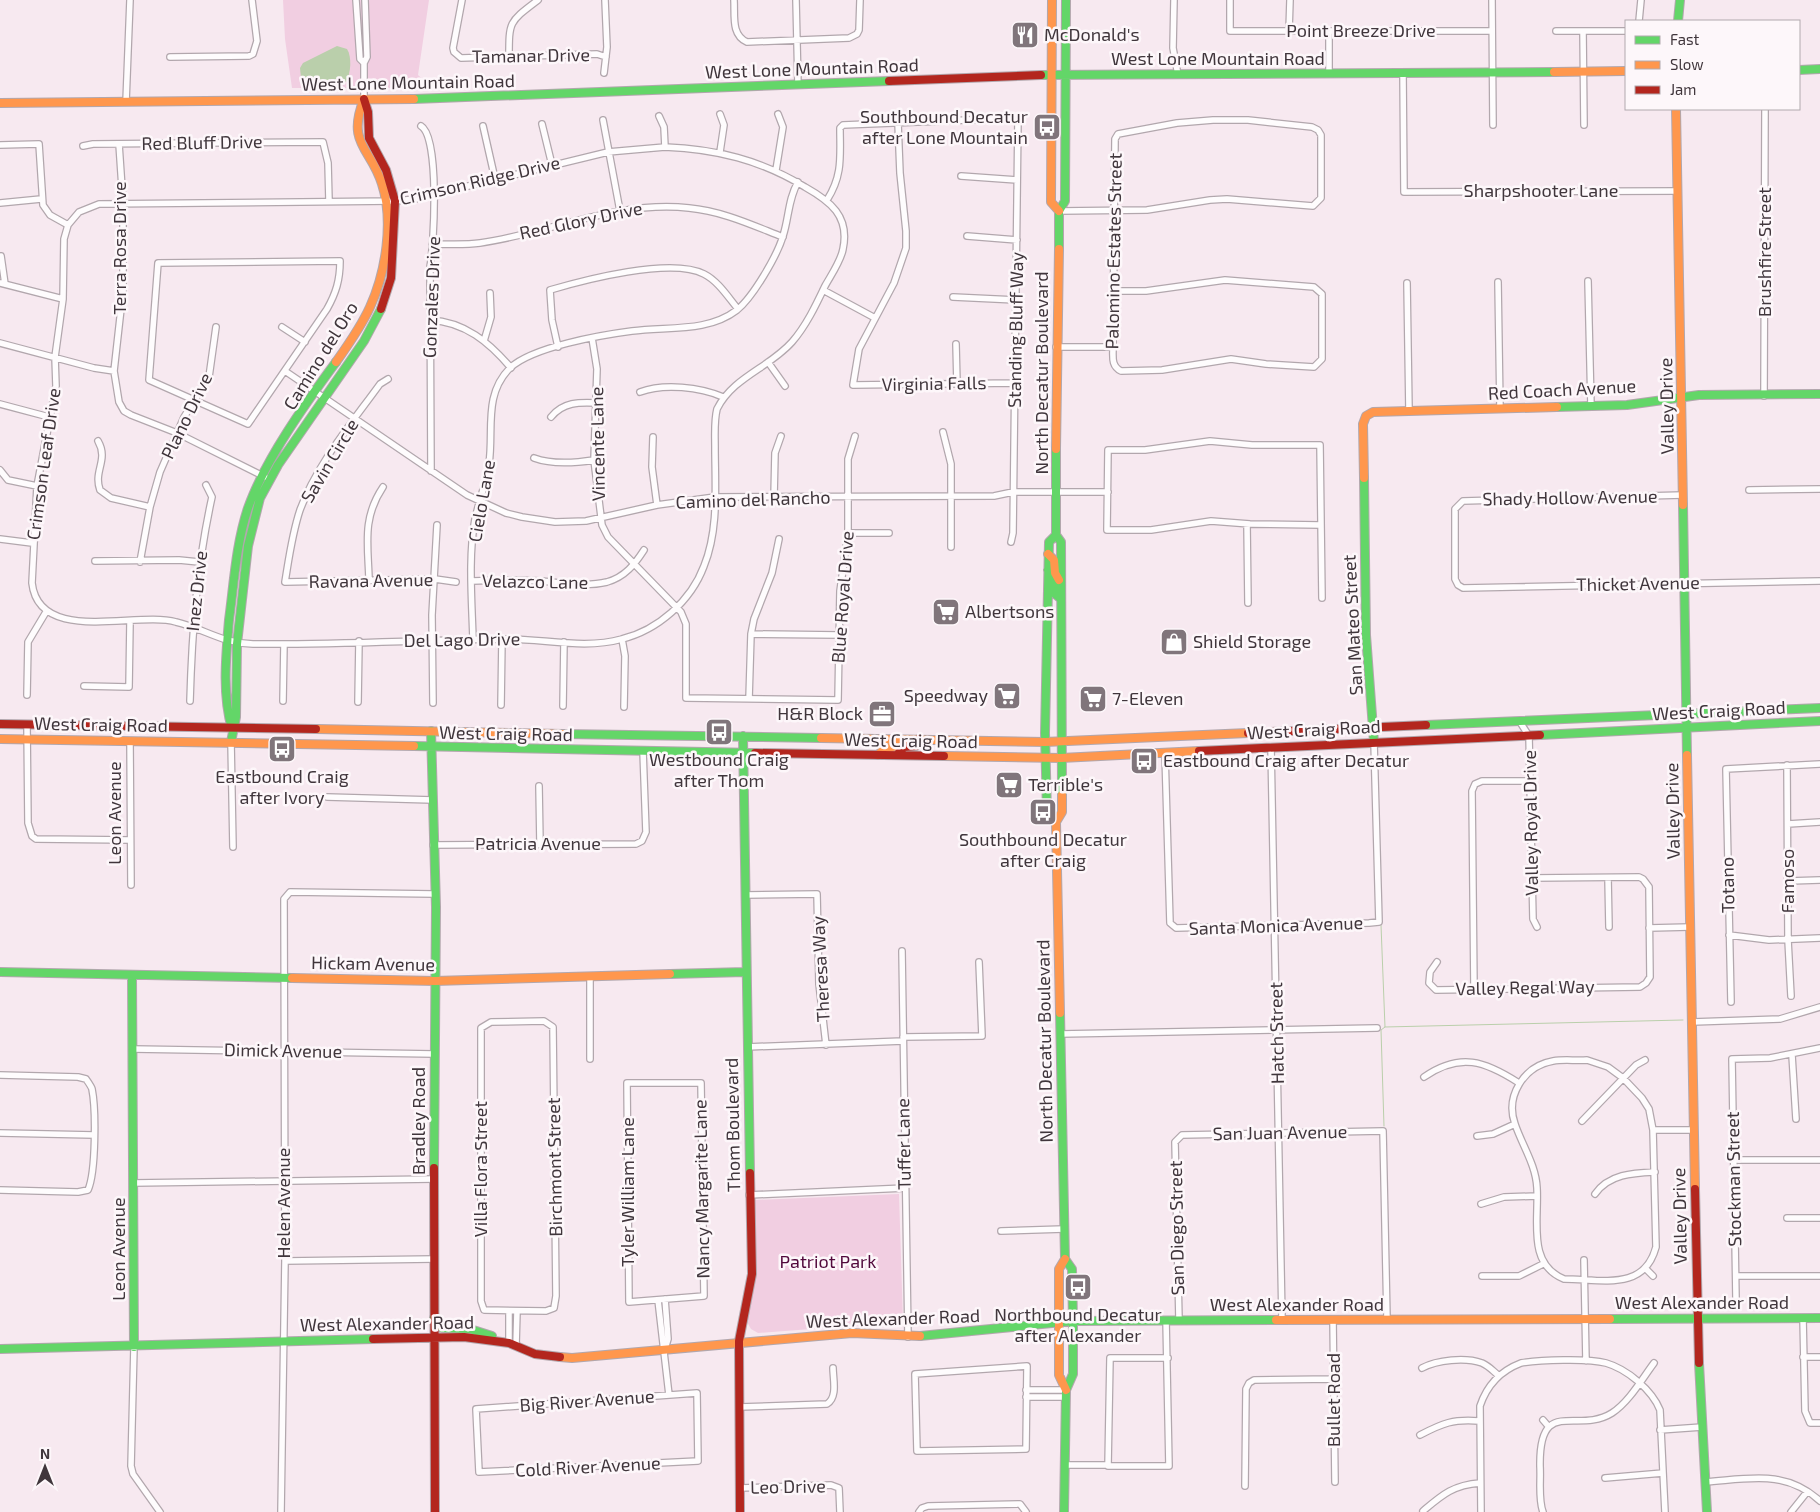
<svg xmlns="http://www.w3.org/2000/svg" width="1820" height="1512" viewBox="0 0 1820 1512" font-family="'Exo 2',sans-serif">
  <rect width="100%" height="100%" fill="#f7e9f0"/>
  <!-- green -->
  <path fill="#f1cee1" d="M283,0H429L418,75L433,88H292L285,39Z
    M899,1194L903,1322L758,1333L751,1329L747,1322L756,1272L754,1200Z"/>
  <!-- water -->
  <path fill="#bacfab" d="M337,46L347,49C352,57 351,73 346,82L307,81L301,78L300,68L303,63Z"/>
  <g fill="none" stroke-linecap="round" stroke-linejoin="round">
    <!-- stream -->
    <path stroke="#bacfab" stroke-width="1" d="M1381,925L1385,1027L1381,1030L1384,1126
      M1385,1027L1683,1020"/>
    <!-- street casing -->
    <g stroke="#b2a7ad" stroke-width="8">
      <path id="street" d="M356,0L360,59L364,63
        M462,0L453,48L454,52L461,58L597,54L606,57
        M734,0C735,16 731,35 747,42L849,38L857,34L859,30L860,0
        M796,0L798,85
        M1174,0L1173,48L1178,75
        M1230,0V31H1491
        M1492,0L1493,125
        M1639,21L1641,0
        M1289,31L1290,0
        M1329,31V73
        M1556,31H1626
        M1583,31L1584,125
        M170,57L249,56L253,54L257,41L252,0
        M509,57C509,21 509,22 538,0
        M604,73L607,47L605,0
        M1403,73L1404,192L1678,191
        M364,99V63L367,57L365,0
        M126,102L130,0
        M720,114L724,125L720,152
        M659,116L664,127L665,147
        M603,120L620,211
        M898,123L900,173L906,231V248L894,283L859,349L853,385L1015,383
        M542,124L552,165
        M421,126C440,137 434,245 430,267L431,471
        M483,126L495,179
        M119,144L123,203V291L114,371L119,402L124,411L131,415L177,433L265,477
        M0,145L39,144L43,205L50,215L68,225
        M83,146L93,144L323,142L328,163L329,201
        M665,147C716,149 761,160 805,187C830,201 850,216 843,249C841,261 831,275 825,286C816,305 806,326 792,342C769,368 733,377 717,409C714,421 715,434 715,447C715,486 719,529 704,566C691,601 658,630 622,639C583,650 542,638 502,639C419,640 336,645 253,644C221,643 205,629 176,622C136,611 39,645 32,583L37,486L56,386L55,357L63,299L64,239L68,225L79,212L99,204L395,201L415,199L608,152Z
        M776,170L783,127L778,114
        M961,176L1017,180
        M827,200C843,175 840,156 840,128L843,125L1018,118L1013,533L1011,542
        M0,203L41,199
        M1059,211L1147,210L1210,200L1227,199L1313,206L1321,198V135L1318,130L1312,127L1248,120H1213L1177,123L1118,134L1115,139L1113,347C1113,357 1111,366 1121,371L1162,370L1231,359L1266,364L1314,367L1322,359V294L1314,287L1225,280L1146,291H1113
        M967,236L1017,240
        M434,244C450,244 465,245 480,243C550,233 617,200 689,208C722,211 752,225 783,237
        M1,256L5,284
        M340,261C340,280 336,293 327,309L248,424L149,380L158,263Z
        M1588,281L1591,406
        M1498,282L1500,409
        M0,283L63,299
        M1407,283L1409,411
        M823,290L875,318
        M953,297L1016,300
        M430,320C465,322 489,342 511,368
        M282,327L305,342
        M592,338L597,369L594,460L602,525L608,537L681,612L686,624V698L838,700L840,591L848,533V459L855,436
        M484,341L491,317L490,293
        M0,343L94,368L114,371
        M956,344L957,384
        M558,347L552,320L550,290C584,280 671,257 704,274C718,281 728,297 738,309
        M1056,347H1113
        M768,362L785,386
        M285,371L467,495L506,513L522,517L555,522L586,521L657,505L715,497L994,496L1013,492H1108
        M388,379L380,384C351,424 317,464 300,510C292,534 289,558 285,582L435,579L456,582
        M640,392C664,383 700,387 723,397
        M1764,396L1765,109
        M0,404L49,417
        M551,417C563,402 579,402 597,403
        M943,432L951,464V547
        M653,437L652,467L657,505
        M98,441C109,460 93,471 100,490L111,498L150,507
        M534,458C553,465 575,463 594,460
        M0,470L8,480L37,486
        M1749,490L1820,489
        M1683,495L1463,501L1455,509V579L1458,585L1463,588L1820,581
        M774,497L775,453L781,436
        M1247,524L1248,603
        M1320,525L1250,524L1211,521L1151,530H1107L1108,450H1145L1210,441L1252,445H1320L1322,598
        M848,533H889
        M0,539L32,543
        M95,561L179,560L199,562
        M140,562L150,507L160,472L184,417L209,377L216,327
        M369,579C368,545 362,518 383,487
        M472,581C495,580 518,580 541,581C563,583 586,587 607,582C625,577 635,564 644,550
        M751,634L839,635
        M622,639L625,656L624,707
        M473,640C472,603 468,556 475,519C479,501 486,483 489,464C494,430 483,395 510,368C532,347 601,335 632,331C667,326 707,333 737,310C753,297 777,256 783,236C789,218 788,199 798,182
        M84,686L129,687L130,622
        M27,695L28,642L46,612
        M749,699L751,634L754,619L772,573L779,539
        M190,701C192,631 197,565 212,497L206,485
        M283,701L284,644
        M358,702L359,641
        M433,703L432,615L437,525
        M501,705L502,639
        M563,706L564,642
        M1520,722L1529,736L1533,919L1537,927
        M27,725L28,823L32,836L36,839L130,840
        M130,741L131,885
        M231,742L233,847
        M1271,747L1282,1320
        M1165,754L1170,923L1176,928L1369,923L1379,922L1374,742
        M1787,765L1788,940L1791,996
        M539,786L540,844
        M327,797L433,800
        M1788,824L1820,822
        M433,845L636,844L642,841L646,832L643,751
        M1608,878L1609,927
        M1789,881L1820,880
        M745,895L817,894L819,984L826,1045
        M1649,928L1690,927
        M1729,935L1769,940L1820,938
        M902,951L908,1337
        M1437,962L1430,972L1429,983L1436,990L1640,987L1646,983L1650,977L1649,887L1643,879L1639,877L1532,878
        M590,977V1059
        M1474,989L1472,791L1475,784L1482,781H1530
        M1731,1002L1726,769L1820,764
        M544,1021L553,1027L556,1296L554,1308L546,1311L484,1310L481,1301V1028L491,1022Z
        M1692,1022L1780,1019L1820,1007
        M1060,1034L1377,1028
        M903,1037L982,1036L979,962
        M747,1047L903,1041
        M133,1049L434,1054
        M1792,1055L1796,1119
        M1587,1060L1608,1067L1623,1078L1642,1098L1649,1109L1653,1130L1656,1247C1644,1292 1601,1279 1564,1279C1527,1264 1539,1221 1537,1188C1536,1165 1522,1145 1515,1124C1505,1096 1524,1066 1553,1061C1564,1059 1576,1061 1587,1060Z
        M0,1075L78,1077L86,1079C88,1082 91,1086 92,1089C96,1109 96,1172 88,1190L78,1192L0,1190
        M1424,1077C1460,1052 1485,1061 1519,1083
        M627,1083H701L704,1296L629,1302Z
        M1582,1121L1636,1065L1645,1060
        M1653,1130H1694
        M0,1133L94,1135
        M1477,1136L1493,1134L1515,1124
        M1734,1160H1820
        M133,1183L434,1179
        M1595,1194C1609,1174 1633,1173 1655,1172
        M749,1195L905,1188
        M1481,1204L1504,1197L1537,1196
        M1787,1218H1820
        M1001,1231L1064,1229
        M1584,1260L1586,1361
        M285,1261L434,1259
        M1646,1269L1653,1276
        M1482,1276H1519L1543,1264
        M1736,1276H1820
        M665,1299L668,1339L665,1349
        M1736,1299L1732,1059L1770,1058L1820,1048
        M658,1300L669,1395
        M1803,1318L1805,1411L1810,1423H1820
        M1333,1319L1335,1482
        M1166,1320L1169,1466H1108L1110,1358H1168
        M1179,1320L1175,1142L1182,1135L1383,1131L1387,1319
        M509,1343V1311
        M516,1346L517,1311
        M134,1347L131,1466L133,1474L160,1512
        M1803,1357H1820
        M1027,1366L1026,1449L917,1451L915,1374Z
        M1422,1368C1437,1360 1465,1357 1482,1363C1489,1366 1493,1371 1498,1375
        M1026,1390H1066
        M697,1393L698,1461L479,1472L476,1409Z
        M1026,1397H1066
        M739,1407L827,1404C838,1397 833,1379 833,1368
        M1543,1420L1549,1427
        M1660,1430L1702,1427
        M1420,1435C1443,1423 1453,1419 1479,1421
        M1065,1465H1108
        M1605,1478L1663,1473
        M1705,1482C1749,1479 1785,1469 1820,1501
        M1245,1486L1246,1389L1249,1383L1254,1380L1335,1379
        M740,1488L831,1485L839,1488L840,1512
        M1423,1511C1442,1495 1453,1485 1480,1483
        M281,1512L285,1261L284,899L290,892L434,894
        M919,1512L922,1508L928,1506L1020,1504L1026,1512
        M1481,1512L1480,1406C1487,1385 1500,1371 1521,1363C1540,1360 1587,1358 1606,1363C1627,1369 1652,1390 1660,1410L1665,1512
        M1543,1512C1538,1499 1541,1480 1540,1466C1539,1395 1577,1435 1612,1413C1629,1402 1642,1379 1654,1363
        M1791,1512L1807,1492"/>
    </g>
    <!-- fast casing -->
    <g stroke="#b2a7ad" stroke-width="10">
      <path id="fast" d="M1678,21L1680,0
        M1799,70L1820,69
        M1041,75L1554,72
        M414,99L889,81
        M1059,249V211L1065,201L1066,0
        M1557,407L1627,405L1699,395L1820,394
        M1056,449V535L1061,542L1062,795
        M1364,478L1366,635L1374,742
        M1683,505L1687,755
        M1056,535L1049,542L1045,733L1047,812L1056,822
        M1048,570L1055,580V594L1061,599
        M1426,725L1820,708
        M232,729C222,694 226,656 229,620C234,583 236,544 248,508C265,460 305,404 336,362
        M431,731L436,907L434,1168
        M563,734L821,738
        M1540,735L1820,721
        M743,736L750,1173
        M231,742L236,717L237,644L248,546L260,498L278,465L364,341L381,309
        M414,746L755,753
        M0,972L292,978
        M670,974L745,972
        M132,976L134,1347
        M1060,1013L1065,1259L1072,1269L1073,1321V1374L1066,1390L1064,1512
        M434,1318L442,1328L470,1329L492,1336
        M1610,1319L1820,1318
        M920,1336L1073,1321L1276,1320
        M0,1349L373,1339
        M1699,1363L1707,1512"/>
    </g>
    <!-- slow casing -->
    <g stroke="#b2a7ad" stroke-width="10">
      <path id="slow" d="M1052,0L1051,202L1059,211
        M1554,72L1626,71
        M0,103L414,99
        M1676,109L1683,505
        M336,362C348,345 361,327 370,307C386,272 394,221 382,184C371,148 346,144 364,99
        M1056,449L1059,249
        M1364,478L1363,424L1366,416L1373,412L1557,407
        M1048,554L1054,560L1055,573L1059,580
        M316,729L563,734
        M821,738L1045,742L1248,733
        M0,739L414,746
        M878,755L884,749L896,746L899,739
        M1687,755L1695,1189
        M944,756L1061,758L1199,751
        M292,978L435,981L670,974
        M1060,1013L1056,822L1062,812V795
        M1065,1259L1059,1269V1375L1066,1390
        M1276,1320L1610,1319
        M560,1357L572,1358L852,1333L920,1336"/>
    </g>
    <!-- jam casing -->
    <g stroke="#b2a7ad" stroke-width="10">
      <path id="jam" d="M889,81L1041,75
        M364,99L368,112L369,138L386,170L395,201L391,278L381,309
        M0,724L316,729
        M1248,733L1426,725
        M1199,751L1540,735
        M755,753L944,756
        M897,755L904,747L916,746L919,739
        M434,1168L435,1512
        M1695,1189L1699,1363
        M373,1339L464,1337L509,1343L535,1354L560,1357
        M740,1512L739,1341L752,1274L750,1173"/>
    </g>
    <!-- street -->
    <use href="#street" stroke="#fefcfd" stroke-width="5.5"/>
    <!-- fast -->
    <use href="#fast" stroke="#63d668" stroke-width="8"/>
    <!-- slow -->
    <use href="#slow" stroke="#ff974d" stroke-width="8"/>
    <!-- jam -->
    <use href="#jam" stroke="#b3261e" stroke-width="8"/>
  </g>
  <!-- icons -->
  <defs>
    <g id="restaurant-square" transform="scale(1.4375)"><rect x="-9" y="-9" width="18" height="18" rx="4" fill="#80757b" stroke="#fdf7fa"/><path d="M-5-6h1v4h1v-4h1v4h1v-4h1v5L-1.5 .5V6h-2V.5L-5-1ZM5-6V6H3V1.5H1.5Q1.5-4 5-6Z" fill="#fff"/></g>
    <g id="bus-square" transform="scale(1.4375)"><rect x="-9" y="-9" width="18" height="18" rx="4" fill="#80757b" stroke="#fdf7fa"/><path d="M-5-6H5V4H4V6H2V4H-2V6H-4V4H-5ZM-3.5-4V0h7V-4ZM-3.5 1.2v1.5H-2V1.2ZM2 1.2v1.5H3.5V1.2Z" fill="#fff"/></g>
    <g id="supermarket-square" transform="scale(1.4375)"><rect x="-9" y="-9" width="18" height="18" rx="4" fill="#80757b" stroke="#fdf7fa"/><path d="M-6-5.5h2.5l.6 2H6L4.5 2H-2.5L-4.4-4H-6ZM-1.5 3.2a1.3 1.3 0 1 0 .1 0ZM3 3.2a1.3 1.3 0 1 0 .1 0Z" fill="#fff"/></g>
    <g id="shop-square" transform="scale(1.4375)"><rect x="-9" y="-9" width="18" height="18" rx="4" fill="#80757b" stroke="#fdf7fa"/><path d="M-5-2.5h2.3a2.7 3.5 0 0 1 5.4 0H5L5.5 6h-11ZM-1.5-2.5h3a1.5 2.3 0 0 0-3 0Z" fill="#fff"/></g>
    <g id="office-square" transform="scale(1.4375)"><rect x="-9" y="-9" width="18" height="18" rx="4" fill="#80757b" stroke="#fdf7fa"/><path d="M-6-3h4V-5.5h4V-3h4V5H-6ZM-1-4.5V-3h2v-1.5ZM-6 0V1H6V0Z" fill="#fff"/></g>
  </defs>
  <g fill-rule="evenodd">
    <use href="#restaurant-square" x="1025" y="35"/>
    <use href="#bus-square" x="1047" y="127"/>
    <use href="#supermarket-square" x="946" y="612"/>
    <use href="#shop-square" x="1174" y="642"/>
    <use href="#supermarket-square" x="1007" y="696"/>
    <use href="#supermarket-square" x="1093" y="699"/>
    <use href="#office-square" x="882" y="714"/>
    <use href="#bus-square" x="719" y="732"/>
    <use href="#bus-square" x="282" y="749"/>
    <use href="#bus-square" x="1144" y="761"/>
    <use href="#supermarket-square" x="1009" y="785"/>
    <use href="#bus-square" x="1043" y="812"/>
    <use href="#bus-square" x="1078" y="1287"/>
  </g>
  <g text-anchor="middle" stroke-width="5" stroke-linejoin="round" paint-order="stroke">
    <!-- street labels -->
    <g font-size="18" fill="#40363c" stroke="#fdf7fa">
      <text x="1361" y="37">Point Breeze Drive</text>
      <text transform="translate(531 56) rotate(-1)" y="6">Tamanar Drive</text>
      <text x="1218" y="65">West Lone Mountain Road</text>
      <text transform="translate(812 69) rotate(-2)" y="6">West Lone Mountain Road</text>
      <text transform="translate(408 83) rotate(-1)" y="6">West Lone Mountain Road</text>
      <text transform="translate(202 143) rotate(-1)" y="6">Red Bluff Drive</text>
      <text transform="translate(480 181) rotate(-13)" y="6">Crimson Ridge Drive</text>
      <text x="1541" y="197">Sharpshooter Lane</text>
      <text transform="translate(581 221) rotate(-12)" y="6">Red Glory Drive</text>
      <text transform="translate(120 248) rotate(-90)" y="6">Terra Rosa Drive</text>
      <text transform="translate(1114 251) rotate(-89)" y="6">Palomino Estates Street</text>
      <text transform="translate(1765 252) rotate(-90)" y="6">Brushfire Street</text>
      <text transform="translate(432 297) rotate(-88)" y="6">Gonzales Drive</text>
      <text transform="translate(1016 330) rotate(-89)" y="6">Standing Bluff Way</text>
      <text transform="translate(321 356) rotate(-58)" y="6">Camino del Oro</text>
      <text transform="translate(1042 373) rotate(-90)" y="6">North Decatur Boulevard</text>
      <text transform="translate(934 384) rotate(-1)" y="6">Virginia Falls</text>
      <text transform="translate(1562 390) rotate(-3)" y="6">Red Coach Avenue</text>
      <text transform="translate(1667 406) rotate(-91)" y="6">Valley Drive</text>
      <text transform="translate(187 416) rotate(-64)" y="6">Plano Drive</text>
      <text transform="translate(598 444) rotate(-91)" y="6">Vincente Lane</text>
      <text transform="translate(330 461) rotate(-59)" y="6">Savin Circle</text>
      <text transform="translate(44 464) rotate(-82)" y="6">Crimson Leaf Drive</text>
      <text transform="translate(1570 498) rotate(-1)" y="6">Shady Hollow Avenue</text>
      <text transform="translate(753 500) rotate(-2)" y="6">Camino del Rancho</text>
      <text transform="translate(482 501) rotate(-80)" y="6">Cielo Lane</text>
      <text transform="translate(371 581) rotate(-1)" y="6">Ravana Avenue</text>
      <text transform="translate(535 582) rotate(1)" y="6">Velazco Lane</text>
      <text transform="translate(1638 584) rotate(-1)" y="6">Thicket Avenue</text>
      <text transform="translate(197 591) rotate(-84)" y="6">Inez Drive</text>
      <text transform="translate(843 597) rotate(-86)" y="6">Blue Royal Drive</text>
      <text transform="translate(1353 625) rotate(-93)" y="6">San Mateo Street</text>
      <text transform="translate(462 640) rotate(-1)" y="6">Del Lago Drive</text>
      <text transform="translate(1719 711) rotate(-3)" y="6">West Craig Road</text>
      <text transform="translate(101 725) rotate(1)" y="6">West Craig Road</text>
      <text transform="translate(1314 730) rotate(-3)" y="6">West Craig Road</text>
      <text transform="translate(506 734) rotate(1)" y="6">West Craig Road</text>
      <text transform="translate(911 741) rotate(1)" y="6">West Craig Road</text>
      <text transform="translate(1673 811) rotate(-91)" y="6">Valley Drive</text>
      <text transform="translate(115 813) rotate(-90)" y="6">Leon Avenue</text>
      <text transform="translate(1531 823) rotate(-91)" y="6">Valley Royal Drive</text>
      <text x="538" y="850">Patricia Avenue</text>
      <text transform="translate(1788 881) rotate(-90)" y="6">Famoso</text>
      <text transform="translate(1728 885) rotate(-91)" y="6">Totano</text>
      <text transform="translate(1276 926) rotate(-2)" y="6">Santa Monica Avenue</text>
      <text transform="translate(373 964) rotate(1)" y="6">Hickam Avenue</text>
      <text transform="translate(821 969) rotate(-93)" y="6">Theresa Way</text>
      <text transform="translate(1525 988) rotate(-1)" y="6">Valley Regal Way</text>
      <text transform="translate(1277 1033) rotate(-91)" y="6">Hatch Street</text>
      <text transform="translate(1045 1041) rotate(-91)" y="6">North Decatur Boulevard</text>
      <text transform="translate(283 1051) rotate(1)" y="6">Dimick Avenue</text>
      <text transform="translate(419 1121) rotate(-90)" y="6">Bradley Road</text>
      <text transform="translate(733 1125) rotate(-91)" y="6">Thom Boulevard</text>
      <text transform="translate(1280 1133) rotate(-1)" y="6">San Juan Avenue</text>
      <text transform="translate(904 1144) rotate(-91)" y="6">Tuffer Lane</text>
      <text transform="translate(555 1167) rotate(-91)" y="6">Birchmont Street</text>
      <text transform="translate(481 1169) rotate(-90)" y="6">Villa Flora Street</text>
      <text transform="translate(1734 1179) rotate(-91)" y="6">Stockman Street</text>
      <text transform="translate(702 1189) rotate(-91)" y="6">Nancy Margarite Lane</text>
      <text transform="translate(628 1192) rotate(-90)" y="6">Tyler William Lane</text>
      <text transform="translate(284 1203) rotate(-90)" y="6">Helen Avenue</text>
      <text transform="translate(1680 1216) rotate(-91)" y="6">Valley Drive</text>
      <text transform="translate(1177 1228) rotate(-91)" y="6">San Diego Street</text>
      <text transform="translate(119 1249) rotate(-90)" y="6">Leon Avenue</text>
      <text x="1702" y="1309">West Alexander Road</text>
      <text x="1297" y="1311">West Alexander Road</text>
      <text transform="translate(893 1319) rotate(-2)" y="6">West Alexander Road</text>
      <text transform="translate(387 1324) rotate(-1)" y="6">West Alexander Road</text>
      <text transform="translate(1334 1400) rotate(-90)" y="6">Bullet Road</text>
      <text transform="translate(587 1401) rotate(-4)" y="6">Big River Avenue</text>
      <text transform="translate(588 1467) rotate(-3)" y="6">Cold River Avenue</text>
      <text transform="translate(788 1487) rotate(-1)" y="6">Leo Drive</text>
    </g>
    <!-- poi labels -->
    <g font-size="18" fill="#40363c" stroke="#fdf7fa" text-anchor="start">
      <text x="1044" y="41">McDonald's</text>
      <text x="1028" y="123" text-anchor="end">Southbound Decatur<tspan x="1028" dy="21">after Lone Mountain</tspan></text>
      <text x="965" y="618">Albertsons</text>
      <text x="1193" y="648">Shield Storage</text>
      <text x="988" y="702" text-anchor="end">Speedway</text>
      <text x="1112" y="705">7-Eleven</text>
      <text x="863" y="720" text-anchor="end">H&amp;R Block</text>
      <text x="719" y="766" text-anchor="middle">Westbound Craig<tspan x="719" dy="21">after Thom</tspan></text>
      <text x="1163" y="767">Eastbound Craig after Decatur</text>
      <text x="282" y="783" text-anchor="middle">Eastbound Craig<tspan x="282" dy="21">after Ivory</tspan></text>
      <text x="1028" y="791">Terrible's</text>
      <text x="1043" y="846" text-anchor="middle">Southbound Decatur<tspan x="1043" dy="21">after Craig</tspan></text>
      <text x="1078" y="1321" text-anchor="middle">Northbound Decatur<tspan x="1078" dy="21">after Alexander</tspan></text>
    </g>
    <!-- park labels -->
    <g font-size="18" fill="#52093c" stroke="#fdf7fa">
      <text x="828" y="1268">Patriot Park</text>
    </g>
  </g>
  <!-- legend -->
  <rect x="1625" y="20" width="175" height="90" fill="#fdf7fa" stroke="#b1aaae"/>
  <rect x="1635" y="36" width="25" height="8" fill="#63d668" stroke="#b1aaae"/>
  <text x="1670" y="45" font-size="15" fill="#40363c">Fast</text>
  <rect x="1635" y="61" width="25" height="8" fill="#ff974d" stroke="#b1aaae"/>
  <text x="1670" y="70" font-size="15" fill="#40363c">Slow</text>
  <rect x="1635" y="86" width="25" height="8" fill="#b3261e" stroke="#b1aaae"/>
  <text x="1670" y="95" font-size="15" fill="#40363c">Jam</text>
  <!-- north arrow -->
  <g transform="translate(45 1467)" stroke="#fdf7fa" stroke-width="4" paint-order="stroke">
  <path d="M0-4L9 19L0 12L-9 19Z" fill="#40363c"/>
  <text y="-8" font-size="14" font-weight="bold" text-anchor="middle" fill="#40363c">N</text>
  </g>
</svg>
